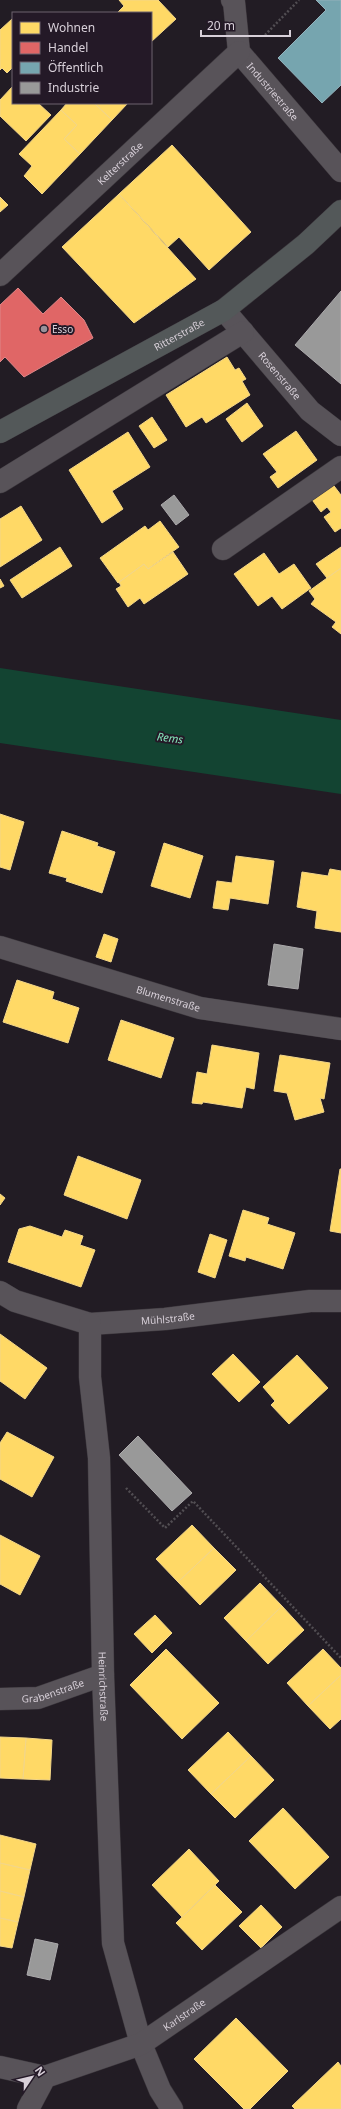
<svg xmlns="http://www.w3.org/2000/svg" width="341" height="2109" viewBox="0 0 341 2109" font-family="'Noto Sans',sans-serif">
  <rect width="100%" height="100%" fill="#221c24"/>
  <!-- water -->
  <path fill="#134432" d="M0,668L341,720V794L0,743Z"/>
  <!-- homes -->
  <path fill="#ffd966" stroke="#f3d688" d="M119,0H158L176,19L151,42V13H117L124,6Z
    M12,19L13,67L7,73L2,68L0,70V30Z
    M13,86V103H38L51,115L26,141L0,116V100Z
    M67,103H94L112,120L80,154L64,139L77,125L61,110Z
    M94,103H128L112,120Z
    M61,110L77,125L64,139L80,154L42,194L24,176L32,166L19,154Z
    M172,145L251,232L209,270L179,237L168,247L119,194Z
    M119,194L196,279L134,323L62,247Z
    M0,197L8,205L0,212Z
    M227,357L235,370L239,368L246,379L242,381L250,395L206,423L202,417L186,427L166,395Z
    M247,403L263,426L242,442L226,419Z
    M152,417L167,440L154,448L139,426Z
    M296,431L317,460L278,488L270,477L277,472L263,454Z
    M128,432L150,467L112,491L123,509L102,523L69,470Z
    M331,482L341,495V528L335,532L324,517L331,512L327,507L321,512L310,497Z
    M21,506L42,540L0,567V519Z
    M160,521L179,547L148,569L144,564L118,583L100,558L145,526L148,530Z
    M60,547L72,566L22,598L10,580Z
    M341,547V568L327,578L316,564Z
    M173,552L188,574L144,604L140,598L128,607L116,589L121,586L119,582L144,564L148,569Z
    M264,553L279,574L294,564L311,588L282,609L272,596L258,606L234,574Z
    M341,568V634L332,627L336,622L311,604L315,599L309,591Z
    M0,579L4,586L0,588Z
    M0,814L24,822L10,870L0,867Z
    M62,831L98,843L97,846L115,852L102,893L66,881L67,878L49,873Z
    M164,843L203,856L190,898L151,886Z
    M236,856L274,861L268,904L230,898L228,910L213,908L217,881L232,883Z
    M330,869L341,871V932L315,928L317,911L297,907L302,872L328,876Z
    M104,934L118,939L111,962L96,957Z
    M17,980L54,992L52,999L79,1008L68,1043L3,1022Z
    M121,1020L174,1038L161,1078L108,1060Z
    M212,1045L259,1053L254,1089L246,1087L242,1108L203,1102L202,1104L192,1103L197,1072L207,1074Z
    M280,1055L330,1063L324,1099L320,1098L324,1112L295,1120L287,1093L274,1091Z
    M78,1156L141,1180L127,1219L64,1195Z
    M340,1169H341V1233L330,1231Z
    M0,1194L5,1198L0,1205Z
    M243,1210L269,1218L267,1224L295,1233L283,1269L246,1257L245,1261L229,1256Z
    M30,1226L62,1237L65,1230L83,1236L80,1245L95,1250L81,1287L8,1262L19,1229Z
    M210,1234L227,1240L215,1278L198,1272Z
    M0,1334L47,1368L25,1399L0,1381Z
    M233,1354L260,1382L239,1402L212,1374Z
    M297,1355L328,1388L289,1424L271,1405L275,1401L263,1387Z
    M7,1432L54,1457L32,1497L0,1479V1443Z
    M192,1525L214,1548L178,1582L156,1559Z
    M0,1535L40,1556L20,1595L0,1584Z
    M214,1548L236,1570L200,1605L178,1582Z
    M260,1583L282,1606L246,1641L224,1618Z
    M282,1606L304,1630L268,1664L246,1641Z
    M155,1615L172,1633L152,1653L134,1634Z
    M166,1649L219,1703L182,1739L130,1685Z
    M323,1649L341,1668V1675L308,1706L287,1683Z
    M341,1675V1719L330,1729L308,1706Z
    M228,1732L251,1756L211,1794L188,1770Z
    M0,1737L26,1738L23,1779L0,1778Z
    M26,1738L52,1740L50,1780L23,1779Z
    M251,1756L274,1780L235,1818L211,1794Z
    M283,1808L329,1857L295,1889L249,1841Z
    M0,1835L36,1844L30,1870L0,1863Z
    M189,1849L219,1881L182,1917L152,1885Z
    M0,1863L30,1870L24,1897L0,1891Z
    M215,1885L242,1912L202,1950L176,1923Z
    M0,1891L24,1897L18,1922L0,1918Z
    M261,1905L282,1927L261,1948L239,1926Z
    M0,1918L18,1922L12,1948L0,1946Z
    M236,2018L288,2071L250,2109H244L194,2059Z
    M338,2062L341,2066V2109H295L292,2106Z"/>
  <!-- shops -->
  <path fill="#e06666" stroke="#de8688" d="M18,288L43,314L61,297L84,320L93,338L24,377L5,357L0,362V305Z"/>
  <!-- public -->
  <path fill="#76a5af" stroke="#93b2bc" d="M316,0H341V85L322,103L278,58L326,10Z"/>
  <!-- industry -->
  <path fill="#999" stroke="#acaaac" d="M341,291V384L295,345Z
    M174,495L189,515L176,525L161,505Z
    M274,944L303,949L298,989L268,985Z
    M138,1436L192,1493L172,1511L119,1455Z
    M35,1939L58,1944L50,1980L27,1975Z"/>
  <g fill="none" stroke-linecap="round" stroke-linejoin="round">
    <!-- minor casing -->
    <g stroke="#3c373d" stroke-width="23">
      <g id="minor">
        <path id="s1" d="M232,0L234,2L239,52L341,171"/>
        <path id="s2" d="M0,275L239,52"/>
        <path id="s3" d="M224,310L310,411L341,435"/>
        <path d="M0,482L243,332"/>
        <path d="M223,549L341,467"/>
        <path id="s4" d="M0,947L200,1008L341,1029"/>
        <path id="s5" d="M0,1292L15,1301L90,1324L165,1319L310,1301H341"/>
        <path id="s6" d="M90,1324V1377L99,1458L103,1675L113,1943L141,2044L160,2090L172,2109"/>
        <path id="s7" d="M0,1699L38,1698L103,1675"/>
        <path d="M0,2067L45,2077"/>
        <path id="s8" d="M28,2109L45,2077L141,2044L341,1907"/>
      </g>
    </g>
    <!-- major casing -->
    <g stroke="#3c373d" stroke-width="23">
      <g id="major">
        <path id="s9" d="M0,432L224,310L306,244L341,211"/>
      </g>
    </g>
    <!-- path -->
    <path stroke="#514d52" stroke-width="2.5" stroke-dasharray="2 2" stroke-linecap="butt" d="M265,35L299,0
      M126,1488L165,1528L193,1501L341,1658"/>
    <!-- minor -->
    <use href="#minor" stroke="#585359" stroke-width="22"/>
    <!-- major -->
    <use href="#major" stroke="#535859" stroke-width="22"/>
  </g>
  <!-- markers -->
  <circle fill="#98919a" stroke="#241927" stroke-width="1.5" cx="44" cy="329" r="4"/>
  <g text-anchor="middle" stroke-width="4" stroke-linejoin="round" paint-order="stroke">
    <!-- street labels -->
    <g font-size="10" fill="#d8d0d9" stroke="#241927">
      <text dy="4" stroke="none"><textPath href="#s1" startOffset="105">Industriestraße</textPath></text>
      <text dy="4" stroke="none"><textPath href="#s2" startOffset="164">Kelterstraße</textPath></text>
      <text dy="4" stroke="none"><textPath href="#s9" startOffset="204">Ritterstraße</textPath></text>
      <text dy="4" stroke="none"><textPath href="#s3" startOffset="86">Rosenstraße</textPath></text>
      <text dy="4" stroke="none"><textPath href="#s4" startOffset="176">Blumenstraße</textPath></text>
      <text dy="4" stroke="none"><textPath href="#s5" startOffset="174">Mühlstraße</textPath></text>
      <text dy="4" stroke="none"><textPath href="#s6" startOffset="363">Heinrichstraße</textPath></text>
      <text dy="4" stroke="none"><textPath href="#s7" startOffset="54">Grabenstraße</textPath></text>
      <text dy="4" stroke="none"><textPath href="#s8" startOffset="190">Karlstraße</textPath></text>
    </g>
    <!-- poi labels -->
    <g font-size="10" fill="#d8d0d9" stroke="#241927" text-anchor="start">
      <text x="52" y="333">Esso</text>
    </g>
    <!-- water labels -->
    <g font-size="11" font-style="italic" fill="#87eabe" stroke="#241927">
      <text transform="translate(170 738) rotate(8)" y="4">Rems</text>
    </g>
  </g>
  <!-- legend -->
  <rect x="12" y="12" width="140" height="92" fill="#241927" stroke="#6c626e"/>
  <rect x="20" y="22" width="20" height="12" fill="#ffd966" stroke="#6c626e"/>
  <text x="48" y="32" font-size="12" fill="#d8d0d9">Wohnen</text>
  <rect x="20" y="42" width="20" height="12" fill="#e06666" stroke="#6c626e"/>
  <text x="48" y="52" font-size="12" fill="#d8d0d9">Handel</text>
  <rect x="20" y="62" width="20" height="12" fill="#76a5af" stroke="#6c626e"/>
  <text x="48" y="72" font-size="12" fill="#d8d0d9">Öffentlich</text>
  <rect x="20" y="82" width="20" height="12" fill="#999999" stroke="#6c626e"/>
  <text x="48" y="92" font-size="12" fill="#d8d0d9">Industrie</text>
  <!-- north arrow -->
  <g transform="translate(32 2077) rotate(55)" stroke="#241927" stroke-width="3" paint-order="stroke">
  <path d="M0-3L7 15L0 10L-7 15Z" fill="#d8d0d9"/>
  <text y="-6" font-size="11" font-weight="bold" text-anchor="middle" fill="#d8d0d9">N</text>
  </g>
  <!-- scale -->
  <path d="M201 30v6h89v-6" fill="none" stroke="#d8d0d9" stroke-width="2"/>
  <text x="207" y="30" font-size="12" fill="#d8d0d9" stroke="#241927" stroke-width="3" paint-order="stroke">20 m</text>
</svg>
